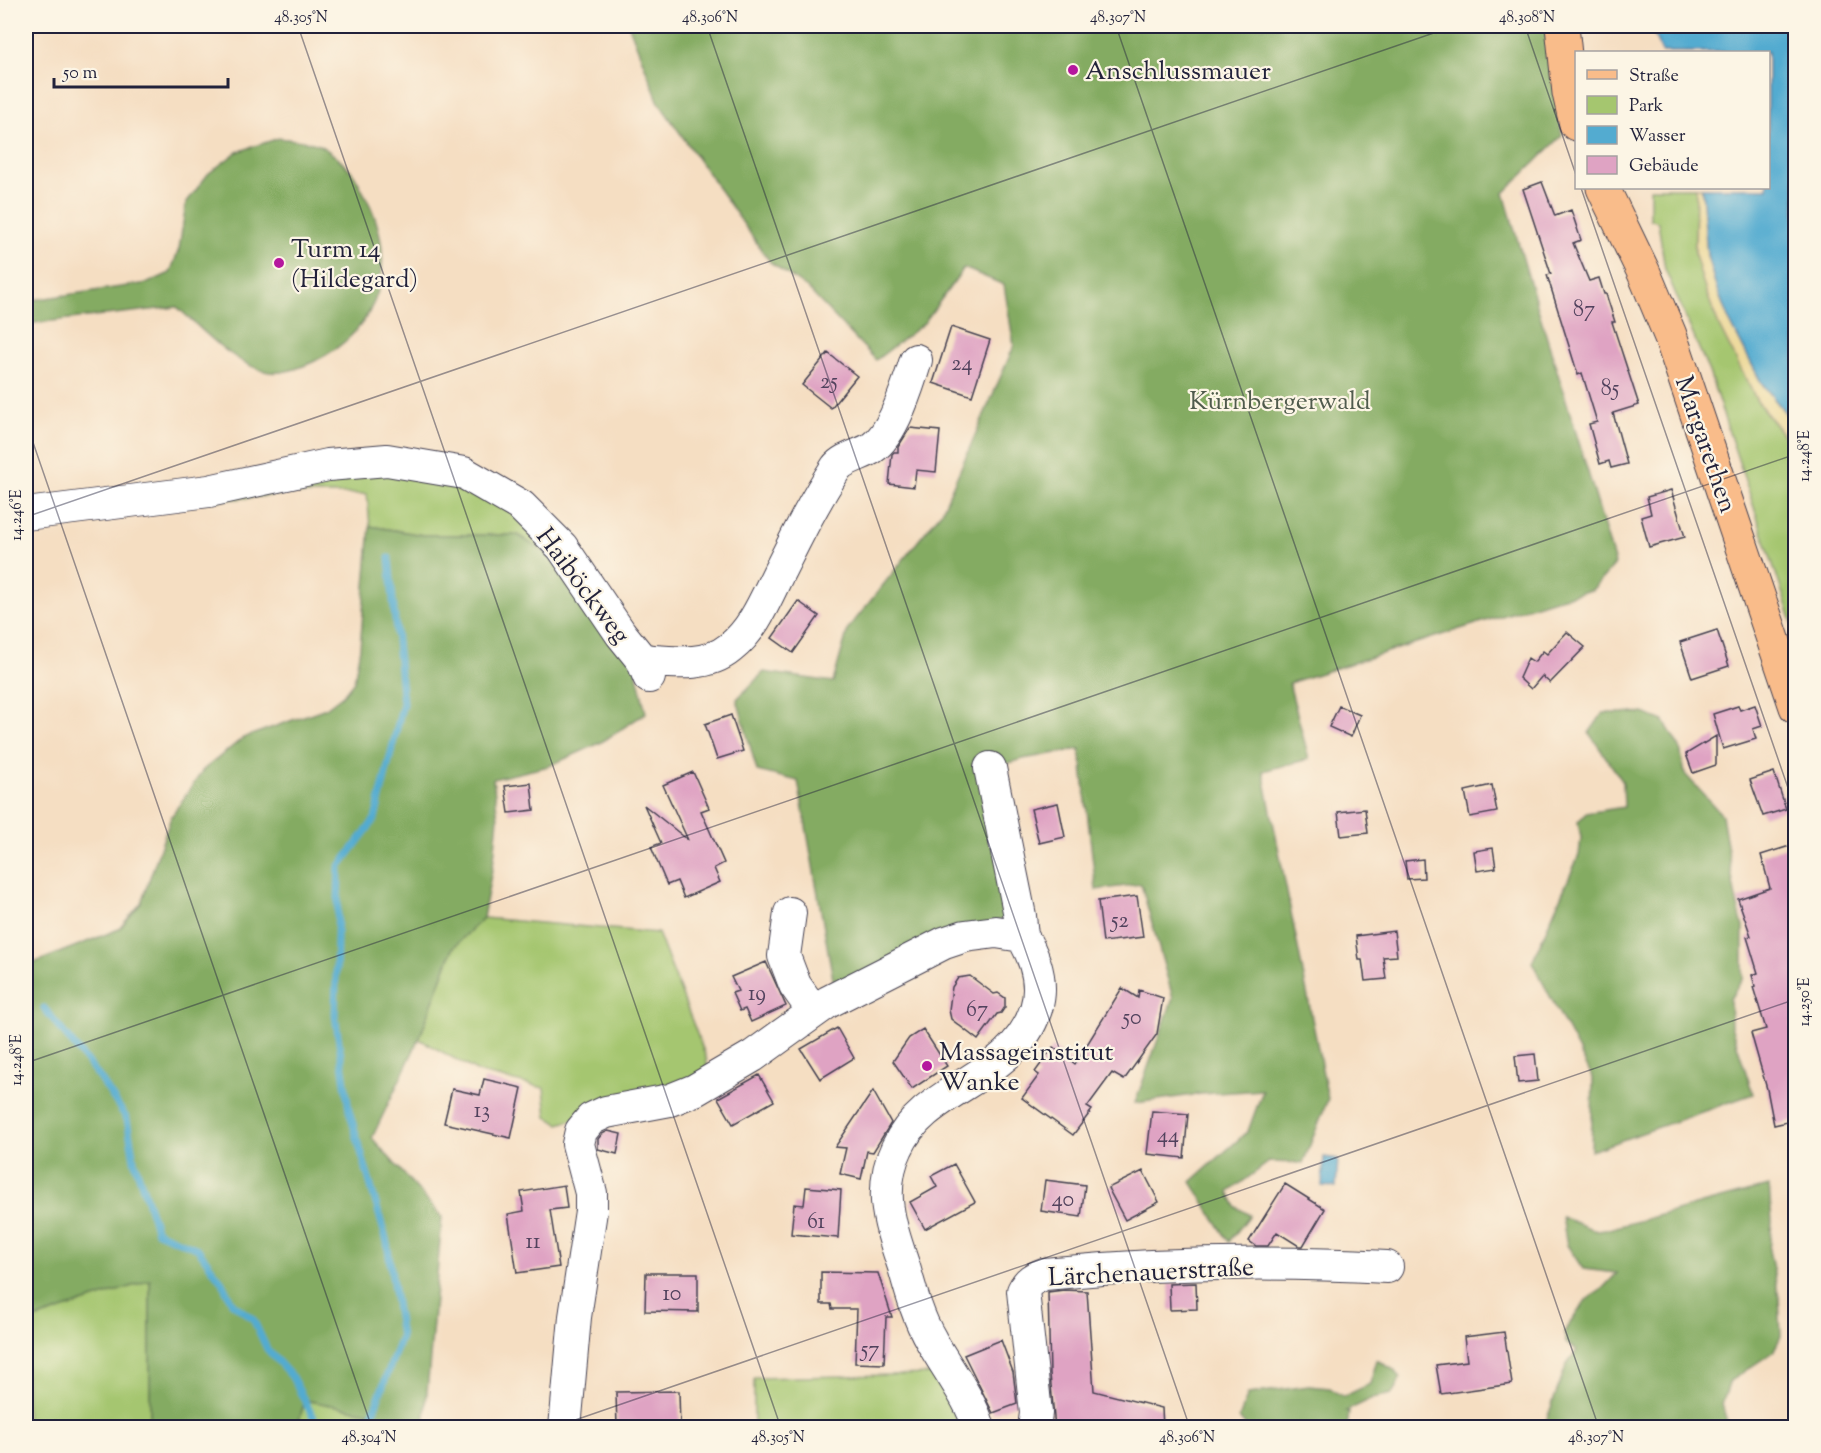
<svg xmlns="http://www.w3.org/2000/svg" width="1821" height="1453" viewBox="0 0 1821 1453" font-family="'Sorts Mill Goudy',serif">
  <rect width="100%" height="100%" fill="#fcf5e5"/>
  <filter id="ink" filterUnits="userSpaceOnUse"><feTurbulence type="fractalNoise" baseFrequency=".0167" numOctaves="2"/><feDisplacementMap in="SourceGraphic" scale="12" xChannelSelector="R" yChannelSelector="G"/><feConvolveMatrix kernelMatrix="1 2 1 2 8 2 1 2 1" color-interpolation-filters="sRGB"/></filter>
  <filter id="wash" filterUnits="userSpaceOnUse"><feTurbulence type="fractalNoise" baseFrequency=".008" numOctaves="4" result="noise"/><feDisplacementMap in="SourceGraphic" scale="24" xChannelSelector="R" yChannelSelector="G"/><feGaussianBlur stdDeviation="1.35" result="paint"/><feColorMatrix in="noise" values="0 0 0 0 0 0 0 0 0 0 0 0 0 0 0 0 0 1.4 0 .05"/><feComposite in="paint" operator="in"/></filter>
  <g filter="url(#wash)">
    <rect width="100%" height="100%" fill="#f5dec2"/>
    <!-- green -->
    <path fill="#a5c66f" stroke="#647455" stroke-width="1.5" d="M1650,188H1696L1695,255L1757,401L1795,450V631L1709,372L1665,269L1658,222L1650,219Z
      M355,467L495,494L591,594L518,535H423L370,526L367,494H289L181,504Z
      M483,918L658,933L706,1057L709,1075L622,1105L559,1124L547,1117L544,1088L480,1073L419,1039L453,948Z
      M150,1280V1427H26V1322Z
      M935,1374L966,1428H754V1378Z
      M305,1400L373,1413L375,1427L297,1428Z"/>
    <!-- forest -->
    <path fill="#84ab62" stroke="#53664e" stroke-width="1.5" d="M629,26H1546L1562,136L1504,193C1539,318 1580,440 1615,564L1592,590L1552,600L1289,683L1309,759L1263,771L1328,1099L1303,1163L1269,1162L1229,1192L1236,1207L1250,1215L1229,1242L1191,1182L1248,1131L1263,1090L1201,1094L1135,1103L1173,998L1141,884L1096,890L1080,749L1023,759L980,771L1009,917L834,985L798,781L757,771L737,699L764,672L833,682L848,629L942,511L1014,346L1004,285L964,268L924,323L876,360L807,288L770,262L659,103Z
      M279,138C291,140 308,140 319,145C327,149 346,164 351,171C357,177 360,187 365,195C400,260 382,330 313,362C299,368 284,374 269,372C235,366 202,329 177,307L26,324V301L148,283L170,273L179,249L186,203L208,174L237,152Z
      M370,526L423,535H518L552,557L634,662L646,713L600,743L549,766L493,779L498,818L494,859L483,918L453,948L419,1039L372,1138L442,1217L424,1427H375L372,1413L305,1400L297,1427H150V1280L26,1322V966L119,929L141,903L171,817L203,770L243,738L326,708L343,695L354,681L360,648Z
      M1603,713H1643L1664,721L1680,748L1685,774L1722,815L1735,894L1743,927V978L1730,999L1731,1026L1753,1094L1591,1151L1593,1078L1532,962L1579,855L1581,838L1578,822L1586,813L1624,807L1623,782L1589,733Z
      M1769,1186L1772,1222L1769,1250L1779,1297L1781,1336L1773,1352L1730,1381L1722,1404L1727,1422L1736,1426L1750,1421L1762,1423L1765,1427H1544L1566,1366L1577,1350L1566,1342L1564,1332L1586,1300L1601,1290L1617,1273L1583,1269L1567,1245L1562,1217L1597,1231L1605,1230Z
      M1377,1360L1394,1370L1400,1379L1392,1394L1373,1398L1346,1411L1349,1412L1347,1427H1247L1239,1418L1248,1394L1309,1386L1330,1388L1343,1397L1370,1384Z"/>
    <!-- sand -->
    <path fill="#eeda9e" stroke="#887e6c" stroke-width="1.5" d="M1696,188H1702L1707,255L1716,287L1729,320L1761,382L1795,425V450L1757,401L1719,326L1704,286L1695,255Z"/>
    <!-- water -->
    <path fill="#53abd0" stroke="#3a6686" stroke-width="1.5" d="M1650,26H1795V425L1761,382L1729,320L1716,287L1707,255L1702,188H1768V52H1662Z
      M1324,1157L1338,1159L1336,1187L1322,1186Z"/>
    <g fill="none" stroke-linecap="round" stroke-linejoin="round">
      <!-- stream -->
      <path stroke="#53abd0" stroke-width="7" d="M44,1008L100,1078L127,1119L134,1160L157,1232L198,1249L222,1282L232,1303L253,1319L267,1349L292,1377L319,1428
        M371,1428L373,1413L401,1337L387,1242L349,1110L335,1015L339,867L375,819L403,703L389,558"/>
    </g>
    <g id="blocks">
      <!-- building -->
      <path fill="#dfa3c3" d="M1542,182L1555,216L1571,210L1581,240L1573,243L1589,281L1599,278L1604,294H1606L1615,322H1612L1639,405L1613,413L1627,464L1611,468L1609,461L1600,464L1589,424L1597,422L1582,373L1578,375L1547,275L1551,274L1523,189Z
        M951,327L990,340L972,396L933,383Z
        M828,353L857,376L831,408L802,385Z
        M910,428L940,431L936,472L916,470L914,487L889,484L892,454L894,452H898V447Z
        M1671,490L1685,537L1649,547L1641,517L1651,514L1647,497Z
        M798,601L819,616L793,653L772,638Z
        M1717,630L1729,666L1692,678L1680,642Z
        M1567,632L1585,647L1550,683L1542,676L1531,689L1519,678L1528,658L1534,662L1543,651L1547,654Z
        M1755,705L1762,726L1753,729L1756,739L1723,749L1713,714L1738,706L1740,710Z
        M1339,706L1360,715L1351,737L1329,727Z
        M731,715L743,751L717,759L705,724Z
        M1716,736V765L1693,773L1686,754Z
        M693,772L709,808L701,811L724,863L714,868L720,882L684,898L677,881L667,885L651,847L661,843L644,805L688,840L663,785Z
        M1774,772L1786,809L1763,816L1750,780Z
        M531,783L534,810L509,813L505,786Z
        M1492,785L1497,812L1470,817L1465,791Z
        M1058,803L1065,837L1039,843L1031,809Z
        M1365,809L1368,833L1341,836L1338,812Z
        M1796,844V1022L1790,1023L1796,1041V1120L1774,1125L1767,1089L1751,1033L1766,1029L1753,987L1755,986L1752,975L1758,973L1747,937L1751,936L1738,899L1770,888L1761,855Z
        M1493,848L1496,868L1477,871L1474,851Z
        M1423,859L1424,878L1407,879L1405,861Z
        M1137,896L1143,937L1103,942L1098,901Z
        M1394,931L1397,956L1383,957L1386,979L1365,981L1362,960H1359L1356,936Z
        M766,962L786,1006L751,1022L745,1009L740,1011L732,993L738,991L731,977Z
        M970,976L994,994L998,993L1005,998V1007L1001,1013L997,1014L978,1040L951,1019L949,1010L952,987L958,978Z
        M1122,988L1138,998L1139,990L1163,998L1157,1034L1124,1080L1112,1073L1087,1107L1092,1110L1073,1135L1022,1098L1039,1075L1035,1072L1053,1047L1075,1064Z
        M837,1028L854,1058L820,1079L801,1049Z
        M923,1029L947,1066L912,1089L893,1061L909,1038Z
        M1535,1054L1538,1081L1518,1083L1515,1056Z
        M759,1075L774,1101L733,1124L718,1098Z
        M484,1079L522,1088L511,1138L444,1123L452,1089L480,1095Z
        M873,1091L891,1123L873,1152L867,1151L861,1179L840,1174L846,1148L835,1147Z
        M1152,1111L1188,1114L1184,1158L1147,1154Z
        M608,1131L621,1134L617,1154L598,1149V1139L602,1134Z
        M954,1164L975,1202L925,1229L910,1202L937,1187L931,1176Z
        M1143,1171L1159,1202L1125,1220L1108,1188Z
        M1045,1180L1085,1185L1081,1217L1041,1211Z
        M1285,1184L1325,1209L1303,1246H1299L1277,1232L1268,1246H1256L1249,1241Z
        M564,1185L567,1208L550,1210L559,1267L517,1273L508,1214L524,1211L521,1192Z
        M806,1187L841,1190L838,1238L791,1234L794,1204L804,1205Z
        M821,1272L878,1273L892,1317H886L884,1364L855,1363L857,1309H832L831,1304H821Z
        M646,1273H698V1312L645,1311Z
        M1196,1283L1197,1309L1170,1310L1169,1284Z
        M1064,1290L1087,1291L1094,1391L1162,1408L1163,1428H1055L1050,1374L1048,1292Z
        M1504,1332L1512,1384L1441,1394L1436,1365L1467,1361L1464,1337Z
        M1001,1340L1013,1372L1017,1404L993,1413L964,1355Z
        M679,1391L680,1428H617L616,1392Z"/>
    </g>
  </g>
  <g filter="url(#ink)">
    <use href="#blocks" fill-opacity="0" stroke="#423e4f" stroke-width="1.5"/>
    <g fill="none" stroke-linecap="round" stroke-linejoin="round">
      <!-- minor casing -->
      <g stroke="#423e4f" stroke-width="34">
        <path id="minor" d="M26,514L209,491L328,465L387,460L464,473L521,506L562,547L621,634L642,660L649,677
          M642,660C671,662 706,668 730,648C755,629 767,595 781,568C798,534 815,500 836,468C843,458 862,455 872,448C893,435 909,383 916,360
          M790,913L784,956L795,985L814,1012
          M565,1428L575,1317L591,1211V1193L578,1144L581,1131L591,1119L606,1112L670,1100L695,1090L753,1056L828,1002L944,943L965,936L996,932L1022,936L1020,916L990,768
          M979,1428C971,1399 945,1366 931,1340C918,1318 911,1292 904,1267C897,1246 889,1224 887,1201C886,1184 889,1164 897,1148C925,1085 1013,1081 1036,1009C1044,983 1036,959 1022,936
          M1034,1428L1036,1413L1023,1291C1028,1281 1033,1278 1044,1274C1156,1263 1274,1261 1387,1267"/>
      </g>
      <!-- major casing -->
      <g stroke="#423e4f" stroke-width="35">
        <path id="major" d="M1562,26L1569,93L1576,124
          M1603,188L1644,273L1670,335L1796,707"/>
      </g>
      <!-- minor -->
      <use href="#minor" stroke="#fff" stroke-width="32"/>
      <!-- major -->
      <use href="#major" stroke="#f9bc8a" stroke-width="33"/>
    </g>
  </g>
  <!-- ticks -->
  <path fill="none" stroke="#22223b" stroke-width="1.5" stroke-opacity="0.45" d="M298,26L781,1428M707,26L1190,1428M1116,26L1599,1428M1525,26L1576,175M1581,188L1796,811M26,422L372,1428M26,517L1454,26M26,1063L1796,454M552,1428L1796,999"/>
  <!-- markers -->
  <g fill="#b5179e" stroke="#fcf5e5" stroke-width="2">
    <circle cx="1073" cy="70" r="6"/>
    <circle cx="279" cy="263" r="6"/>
    <circle cx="927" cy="1066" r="6"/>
  </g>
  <g text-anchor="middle" stroke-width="4.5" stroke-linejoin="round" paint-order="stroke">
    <!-- number labels -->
    <g font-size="22" fill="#51425d">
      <text x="1584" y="316">87</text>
      <text x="962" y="370">24</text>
      <text x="829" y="388">25</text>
      <text x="1610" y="395">85</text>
      <text x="1120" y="927">52</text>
      <text x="757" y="1000">19</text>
      <text x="977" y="1016">67</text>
      <text x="1132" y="1024">50</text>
      <text x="482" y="1117">13</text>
      <text x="1168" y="1142">44</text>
      <text x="1063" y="1206">40</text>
      <text x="816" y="1228">61</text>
      <text x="533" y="1248">11</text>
      <text x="672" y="1300">10</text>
      <text x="870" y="1356">57</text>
    </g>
    <!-- poi labels -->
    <g font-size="26" fill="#22223b" stroke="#fcf5e5" text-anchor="start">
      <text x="1085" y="79">Anschlussmauer</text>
      <text x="291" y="257">Turm 14<tspan x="291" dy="30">(Hildegard)</tspan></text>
      <text x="939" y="1060">Massageinstitut<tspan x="939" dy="30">Wanke</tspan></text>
    </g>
    <!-- park labels -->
    <g font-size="26" fill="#505b4d" stroke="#fcf5e5">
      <text x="1280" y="409">Kürnbergerwald</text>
    </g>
    <!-- street labels -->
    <g font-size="26" fill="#22223b" stroke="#fcf5e5">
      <text transform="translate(1707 444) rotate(71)" y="9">Margarethen</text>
      <text transform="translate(584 585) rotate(53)" y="9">Haiböckweg</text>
      <text transform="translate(1151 1271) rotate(-3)" y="9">Lärchenauerstraße</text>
    </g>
  </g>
  <!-- margin -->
  <rect width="1821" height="1453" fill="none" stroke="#fcf5e5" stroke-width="66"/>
  <!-- legend -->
  <rect x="1575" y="51" width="195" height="138" fill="#fcf5e5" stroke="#a5a1a1" stroke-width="1.5"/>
  <rect x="1587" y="70" width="30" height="9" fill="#f9bc8a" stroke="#a5a1a1" stroke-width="1.5"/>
  <text x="1629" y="81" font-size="18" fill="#22223b">Straße</text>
  <rect x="1587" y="96" width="30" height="18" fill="#a5c66f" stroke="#a5a1a1" stroke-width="1.5"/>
  <text x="1629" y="111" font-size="18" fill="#22223b">Park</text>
  <rect x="1587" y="126" width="30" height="18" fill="#53abd0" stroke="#a5a1a1" stroke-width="1.5"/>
  <text x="1629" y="141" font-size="18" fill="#22223b">Wasser</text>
  <rect x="1587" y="156" width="30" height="18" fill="#dfa3c3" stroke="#a5a1a1" stroke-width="1.5"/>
  <text x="1629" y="171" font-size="18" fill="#22223b">Gebäude</text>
  <!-- scale -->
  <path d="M54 78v9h174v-9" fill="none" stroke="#22223b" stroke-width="3"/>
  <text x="63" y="78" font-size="18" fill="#22223b" stroke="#fcf5e5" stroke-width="4.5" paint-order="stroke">50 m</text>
  <rect x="33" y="33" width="1755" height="1387" fill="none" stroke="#22223b" stroke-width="2"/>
  <g font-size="15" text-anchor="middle" fill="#22223b">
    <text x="301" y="22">48.305°N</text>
    <text x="710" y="22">48.306°N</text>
    <text x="1118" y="22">48.307°N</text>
    <text x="1527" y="22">48.308°N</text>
    <text transform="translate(1804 456) rotate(-90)" y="5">14.248°E</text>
    <text transform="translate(16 515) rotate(-90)" y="5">14.246°E</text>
    <text transform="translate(1804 1002) rotate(-90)" y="5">14.250°E</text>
    <text transform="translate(16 1060) rotate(-90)" y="5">14.248°E</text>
    <text x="369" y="1442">48.304°N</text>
    <text x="778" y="1442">48.305°N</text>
    <text x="1187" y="1442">48.306°N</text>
    <text x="1596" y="1442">48.307°N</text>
  </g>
</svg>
